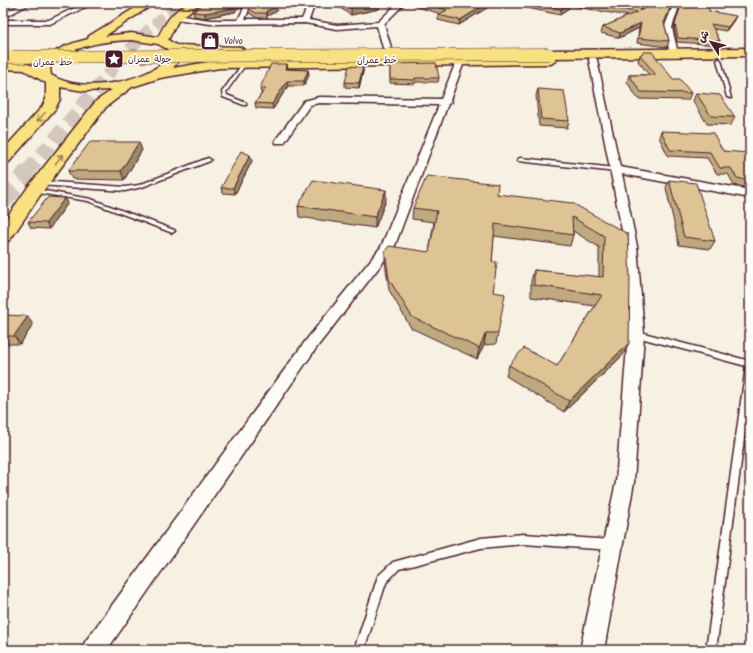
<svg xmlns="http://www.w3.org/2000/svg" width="753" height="653" viewBox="0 0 753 653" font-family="Kalam,'Playpen Sans Arabic',sans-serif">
  <rect width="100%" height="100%" fill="#f7f1e3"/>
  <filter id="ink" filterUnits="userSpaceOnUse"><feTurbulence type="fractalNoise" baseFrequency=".025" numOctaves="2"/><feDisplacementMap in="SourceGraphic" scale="8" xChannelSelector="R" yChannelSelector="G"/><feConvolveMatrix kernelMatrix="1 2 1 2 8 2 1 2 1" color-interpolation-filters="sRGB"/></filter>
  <g filter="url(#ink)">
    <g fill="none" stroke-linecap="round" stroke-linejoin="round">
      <!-- trunk-tunnel-far2 -->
      <path stroke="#d4c7be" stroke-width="12" stroke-dasharray="12 5.5" stroke-linecap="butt" d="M107,76C132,45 150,26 183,3"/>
      <!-- trunk-tunnel-far1 -->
      <path stroke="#d4c7be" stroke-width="14" stroke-dasharray="14 7" stroke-linecap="butt" d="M27,172L108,75"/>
      <!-- trunk-tunnel -->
      <path stroke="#d4c7be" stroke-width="18" stroke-dasharray="18 9" stroke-linecap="butt" d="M3,201L28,171"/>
      <!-- service casing -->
      <g stroke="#4a1f2b" stroke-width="3">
        <path id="service" d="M719,59L721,60L731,98L727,97L717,60Z
          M243,63L246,64L226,92L227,95L246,103V105H244L223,97L222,92Z
          M208,158L211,160L210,161L142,187L125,191L40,185L37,183L40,181L125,187L139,185Z
          M520,158L616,168L619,170L616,172L518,161V159Z
          M34,189L91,199L174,230L175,231L172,233L170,232L88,201L32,192L31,191Z
          M636,331L750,361V394L716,650H706L746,366L633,336L632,334Z
          M523,534L612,540L615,542L617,545L615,548L612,550L523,544L481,548L399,569L386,583L364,650H354L378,576L393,562L481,538Z"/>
      </g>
      <!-- minor casing -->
      <g stroke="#4a1f2b" stroke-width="3">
        <path id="minor" d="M24,3H32L3,18V13Z
          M85,3H94L50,24H3V20H49Z
          M249,3H257L250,8L245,19H302L309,3H315L309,20L337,25L378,22L398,3H405L384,24L392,51L388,53L384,51L377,26L337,29L305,23L210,24L176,19L172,17L176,15L210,20H238L245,6Z
          M674,3H680L672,28L678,53L674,55L670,53L664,28Z
          M590,58H596L597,60L620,167L750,190V198L622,174L637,246L644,334L634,482L604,650H580L616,482L628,334L625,246L589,60Z
          M460,59L464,62L450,100L451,102L448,104L394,248L317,347L107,650H81L85,642L307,339L381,247L439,105L319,103L310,105L284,143H276L275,141L304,101L319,97L441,99L456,62Z"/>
      </g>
      <!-- primary casing -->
      <g stroke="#4a1f2b" stroke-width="3">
        <path id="primary" d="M750,48V56L549,58L543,54L549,50Z"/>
      </g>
      <!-- trunk casing -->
      <g stroke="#4a1f2b" stroke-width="3">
        <path id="trunk" d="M143,3H155L105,36L131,33L158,37C168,18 177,3 200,3L178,21L168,40L176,45L240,47L246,51L240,55L181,52L183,56L173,68L220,60L551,56L557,60L551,64L220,68L160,78L132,87L106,107L41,194L10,240L3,242V223L28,187L96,101L112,90L84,91L60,87V99L55,109L9,162L3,164V150L42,107L46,99V83L24,70L3,69V61L20,62L38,67C50,50 69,44 88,39L89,36ZM131,40L158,44L169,50L171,56C147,82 82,95 51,75L50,68C69,45 104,41 131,40Z"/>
      </g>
      <!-- service -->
      <use href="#service" fill="#fdfcf7" fill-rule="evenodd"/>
      <!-- minor -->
      <use href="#minor" fill="#fdfcf7" fill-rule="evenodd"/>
      <!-- primary -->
      <use href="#primary" fill="#f9e181" fill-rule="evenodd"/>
      <!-- trunk -->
      <use href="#trunk" fill="#f9e181" fill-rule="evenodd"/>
      <!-- trunk-bridge casing -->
      <g stroke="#4a1f2b" stroke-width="13" stroke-linecap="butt">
        <path id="trunk-bridge" d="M3,57L549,54"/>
      </g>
      <!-- trunk-bridge -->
      <use href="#trunk-bridge" stroke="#f9e181" stroke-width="12"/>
    </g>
    <!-- wall -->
    <path fill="#bfa97f" stroke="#4a1f2b" d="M204,3H248L242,9L238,7L235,12L205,18L194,16L193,12Z
      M337,3H379V9L351,15L337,6Z
      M415,3H495L459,25L438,20V15L441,14L414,6Z
      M504,3H647L643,9L664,23L669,41L667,47L637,43L639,28L619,38L601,33L603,27L628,16L571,6L560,15Z
      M276,7L277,11L267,16V18H257L249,13V9Z
      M680,8L709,11L734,20L726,31L714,29L720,41L719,45L677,42L674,28Z
      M640,55L691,93L688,100L638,99L627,82L629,75H649L638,61Z
      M390,64L439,78L438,82H415V84L390,83Z
      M363,67V72L359,88L345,87V82Z
      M288,69L308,70L309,75L304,86H288L273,109L256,108L255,103L262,93H261L260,88Z
      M538,89L569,121L567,128L539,126L536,96Z
      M696,93L735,117L731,125L707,124L693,101Z
      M661,131L723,151L750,155V188L734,185L728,174H717L707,158L668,156L659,137Z
      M142,150L124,180L72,179L68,171Z
      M252,161L235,194L223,193L221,188Z
      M669,180L715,241L710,249L679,245L666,188Z
      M497,194L628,234L623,355L564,412L506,376L509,365L557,366L595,306L531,297V281L534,270L599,277V247L573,231V235L570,246L494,236L492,262L493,292L498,333L496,344L484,345L477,359L411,328L389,290L385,262V251L429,252L434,222L412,219L413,208Z
      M65,198L68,203L49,229L31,228L28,222Z
      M386,200L375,228L299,217L298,206Z
      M3,315L33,325L20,344H3Z"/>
    <!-- shaded-wall -->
    <path fill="#9b8968" stroke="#4a1f2b" d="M237,3L238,7L235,12L205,18V13Z
      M243,3H248L242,9L241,5Z
      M379,3V9L351,15V8Z
      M488,3H495L459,25L460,20Z
      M569,3H572L571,6L560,15L561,9Z
      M645,3H647L637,16L639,11Z
      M276,7L277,11L267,16L266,11Z
      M736,16L734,20L726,31L728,27Z
      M641,23L639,28L619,38L620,33Z
      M287,64L288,69L285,74V69Z
      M363,67V72L359,88V83Z
      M308,70L309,75L304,86V81Z
      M287,81L288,86L273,109L272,104Z
      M139,142L142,150L124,180L121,171Z
      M250,155L252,161L235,194L233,188Z
      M386,190V200L375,228V217Z
      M65,198L68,203L49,229L46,223Z
      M28,316L33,325L20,344L14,336Z
      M486,333L484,345L477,359L479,348Z
      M629,343L623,355L564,412L569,401Z"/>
    <!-- building -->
    <path fill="#dec494" stroke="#4a1f2b" d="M204,3H237L234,8L205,13L193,12Z
      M253,3H271L276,7L266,11L267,13H256L249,9L251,5Z
      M343,3H378L351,8Z
      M423,3H488L460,20L438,15L447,10Z
      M530,3H569L561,9Z
      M587,3H645L639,11L651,5L670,8L664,23L669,41L638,38L641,23L620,33L603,27L637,12Z
      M683,3H708L709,11L736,16L728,27L711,24L720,41L678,38L675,24L681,5Z
      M644,52H652L673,79H680L691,93L641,92L629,75H656L640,55Z
      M436,63L439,78H415V80L390,79V64Z
      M271,64H287L285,69L308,70L304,81H287L272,104L255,103L266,88H260Z
      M349,66L363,67L359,83L345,82Z
      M538,89L564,91L569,121L541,119Z
      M696,93L720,95L735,117L711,116Z
      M661,131L713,133L723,151L749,153L750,155V181L737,178L731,168H720L710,152L670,150Z
      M90,142H139L121,171H68Z
      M241,151L250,155L233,188H221Z
      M427,176L498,184L497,194L572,203L628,234L630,279L629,343L569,401L509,365L524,348L557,366L602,295L534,285V270L603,277L604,236L572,217L573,235L495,224L492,262H497L493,292L505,294L498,333H486L479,348L412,317L389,279L385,251L389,246L429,252L437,211L413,208Z
      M313,180L386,190L375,217L298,206Z
      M669,180L696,183L715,241L684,237Z
      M48,197L65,198L46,223L28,222Z
      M3,315L28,316L14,336H3Z"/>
    <!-- one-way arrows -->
    <defs><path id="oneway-shaft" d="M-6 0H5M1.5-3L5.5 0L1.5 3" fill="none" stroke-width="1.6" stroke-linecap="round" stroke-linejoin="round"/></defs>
    <g stroke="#a28056">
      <use href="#oneway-shaft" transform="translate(41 117) rotate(132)"/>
      <use href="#oneway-shaft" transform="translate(59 159) rotate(-53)"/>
    </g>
  </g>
  <!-- icons -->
  <defs>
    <g id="shop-square" transform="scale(1)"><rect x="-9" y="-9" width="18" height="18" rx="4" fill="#4a1f2b" stroke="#fdfcf7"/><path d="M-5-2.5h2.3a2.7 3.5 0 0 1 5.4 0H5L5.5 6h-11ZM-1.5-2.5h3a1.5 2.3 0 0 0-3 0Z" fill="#fff"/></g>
    <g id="sight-square" transform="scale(1)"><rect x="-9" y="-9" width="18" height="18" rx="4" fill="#4a1f2b" stroke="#fdfcf7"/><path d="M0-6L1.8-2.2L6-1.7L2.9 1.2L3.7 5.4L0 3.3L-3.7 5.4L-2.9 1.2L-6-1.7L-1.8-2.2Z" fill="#fff"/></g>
  </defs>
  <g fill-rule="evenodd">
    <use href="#shop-square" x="210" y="41"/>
    <use href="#sight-square" x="114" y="59"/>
  </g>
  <g text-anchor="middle" stroke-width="3.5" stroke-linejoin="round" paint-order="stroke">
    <!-- far-poi labels -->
    <g font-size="9" fill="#4a1f2b" stroke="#fdfcf7" text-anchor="start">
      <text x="224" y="44">Volvo</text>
      <text x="128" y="62">جولة عمران</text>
    </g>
    <!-- far-street labels -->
    <g font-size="9" fill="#4a1f2b" stroke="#fdfcf7">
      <text x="377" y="63">خط عمران</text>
      <text x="53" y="65">خط عمران</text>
    </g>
  </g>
  <!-- margin -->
  <rect width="753" height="653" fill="none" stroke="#fdfcf7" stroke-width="16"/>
  <rect x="8" y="8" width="737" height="637" fill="none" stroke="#4a1f2b" stroke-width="1.5" filter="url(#ink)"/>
  <!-- north arrow -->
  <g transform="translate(711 42) rotate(306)" stroke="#fdfcf7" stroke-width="3" paint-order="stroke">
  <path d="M0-3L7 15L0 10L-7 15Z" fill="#4a1f2b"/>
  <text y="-6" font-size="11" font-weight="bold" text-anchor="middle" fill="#4a1f2b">ش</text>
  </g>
</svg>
